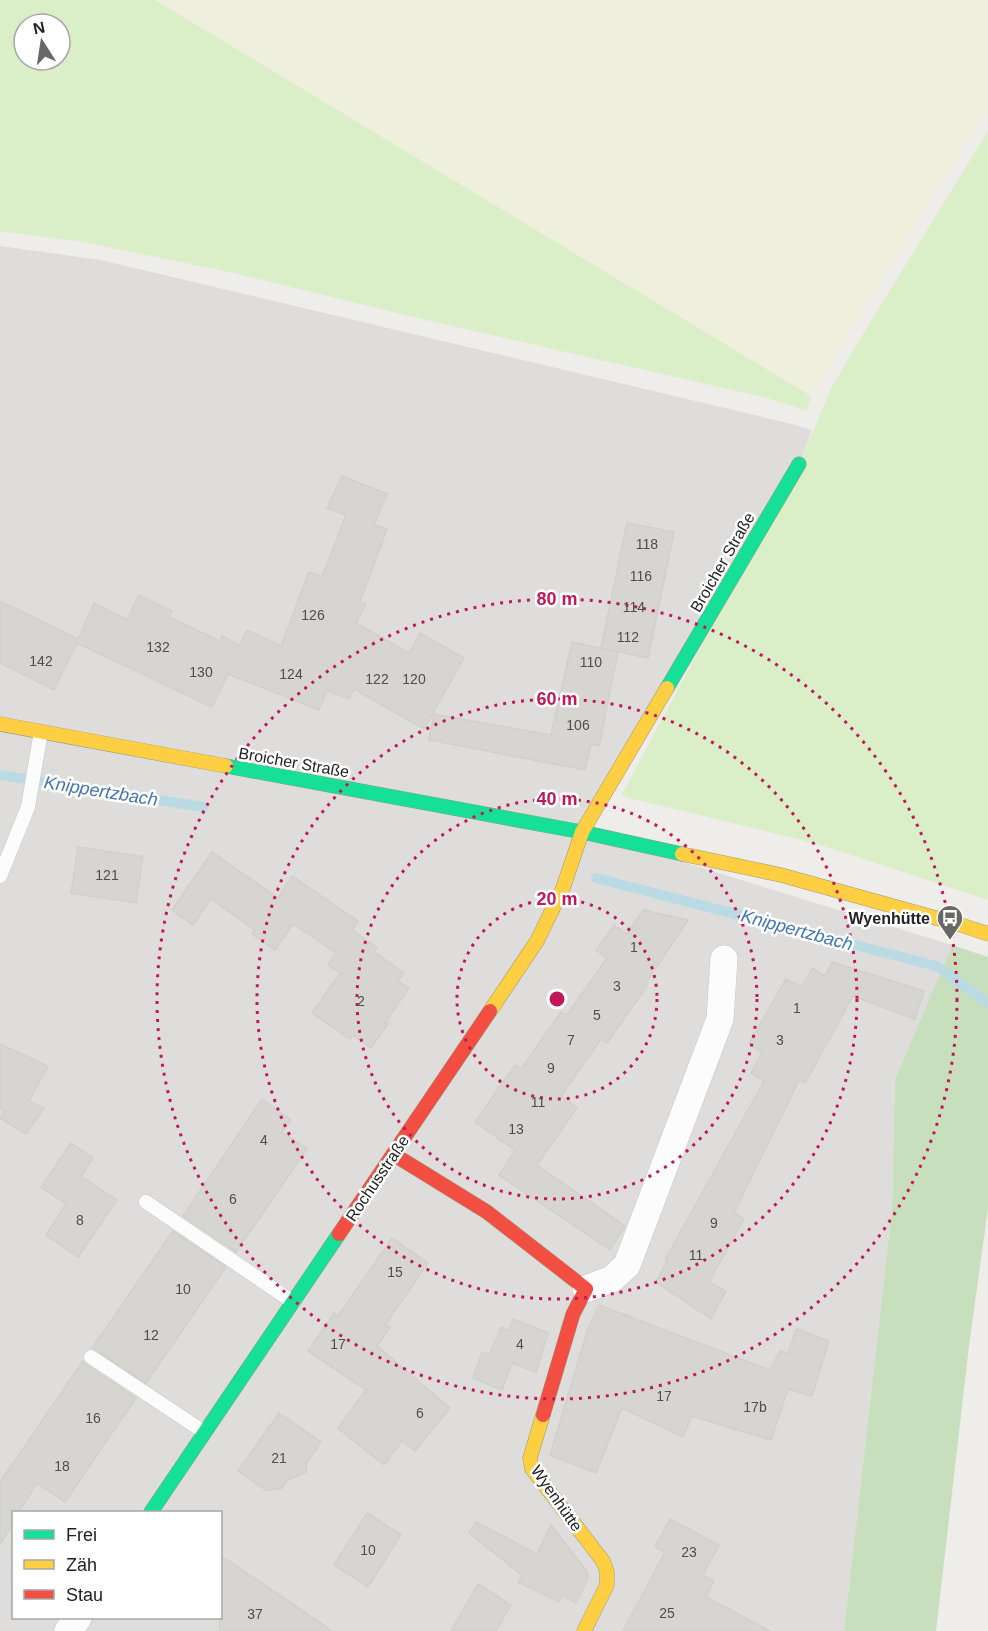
<svg xmlns="http://www.w3.org/2000/svg" width="988" height="1631" viewBox="0 0 988 1631" font-family="Arial,sans-serif">
  <rect width="100%" height="100%" fill="#efedea"/>
  <!-- residential -->
  <path fill="#dedddb" fill-rule="evenodd" d="M0,246L101,260L792,424L812,430L799,464L582,831L952,945L895,1080L892,1209L844,1631H0ZM14,1512H220V1618H14Z"/>
  <!-- farmland -->
  <path fill="#eeefdc" d="M155,0H988V107L811,396Z"/>
  <!-- grass -->
  <path fill="#daeec7" fill-rule="evenodd" d="M0,0H155L811,396L807,411L767,398L426,320L234,273L84,242L0,231ZM24,24H60V60H24Z
    M988,131V900L814,843L621,796L799,464L831,389L852,352Z"/>
  <!-- forest -->
  <path fill="#c8dfbd" d="M952,945L988,957V1208L969,1346L936,1631H844L892,1209L895,1080Z"/>
  <g fill="none" stroke-linecap="round" stroke-linejoin="round">
    <!-- stream -->
    <path stroke="#badae4" stroke-width="10" d="M0,775L203,807
      M596,878L936,966L988,1003"/>
  </g>
  <!-- building -->
  <path fill="#d7d5d2" stroke="#d3cfcb" stroke-width="1.5" d="M342,476L387,494L374,525L387,529L360,602L366,604L356,623L409,653L420,633L464,658L424,729L354,689L349,699L327,690L319,710L228,674L212,707L77,643L54,690L0,663V601L78,639L94,603L127,620L139,595L172,611L169,617L220,641L222,636L240,645L247,630L281,646L309,572L322,577L346,515L327,508Z
    M627,523L674,532L648,658L601,648Z
    M572,642L618,652L599,746L591,744L585,770L429,740L434,714L551,735Z
    M78,847L143,857L136,903L71,893Z
    M212,852L278,898L292,876L358,921L352,930L377,948L374,952L404,973L398,981L409,988L385,1023L388,1024L371,1048L353,1035L350,1039L312,1013L340,973L328,965L336,953L293,924L275,950L252,934L255,930L211,899L193,925L172,910Z
    M643,910L688,920L645,984L647,986L607,1043L601,1039L561,1096L577,1108L537,1165L625,1226L610,1250L499,1175L515,1150L475,1122L515,1065L521,1069L561,1012L567,1015L607,958L596,950L614,925L627,934Z
    M832,962L924,991L915,1019L853,996L805,1083L799,1080L734,1213L744,1219L709,1282L726,1291L711,1319L656,1282L667,1261L665,1260L764,1081L751,1073L762,1052L749,1044L767,1012L786,979L802,987L812,968L825,976Z
    M0,1044L48,1066L29,1101L44,1108L26,1134L0,1118L4,1112L0,1108Z
    M262,1099L291,1120L282,1132L307,1149L236,1252L183,1216Z
    M71,1143L93,1158L81,1176L117,1200L78,1257L46,1235L66,1204L41,1187Z
    M173,1231L226,1267L146,1383L92,1348Z
    M392,1238L428,1263L385,1325L390,1327L377,1346L450,1408L415,1451L402,1441L384,1465L338,1428L366,1390L308,1351L334,1313L338,1316Z
    M599,1305L770,1370L780,1351L788,1353L796,1329L829,1341L812,1396L788,1389L771,1440L692,1416L683,1437L622,1408L596,1473L550,1455L588,1329Z
    M513,1319L548,1333L536,1372L512,1363L502,1390L473,1378L482,1352L490,1354L501,1327L509,1331Z
    M83,1361L86,1365L136,1398L65,1502L37,1483L19,1512H14V1522L0,1544V1482Z
    M279,1413L321,1442L307,1462L306,1472L286,1481L282,1488L267,1491L238,1471Z
    M367,1513L401,1535L368,1587L334,1565Z
    M670,1519L719,1545L703,1575L714,1581L706,1597L770,1631H623L665,1552L655,1547Z
    M476,1522L537,1554L551,1525L586,1570L588,1575V1578L576,1603L562,1595L559,1602L518,1582L523,1576L469,1533Z
    M220,1555L284,1598L332,1631H220Z
    M478,1584L511,1605L496,1631H451Z"/>
  <g fill="none" stroke-linecap="round" stroke-linejoin="round">
    <!-- lane casing -->
    <g stroke="#c8c7c6" stroke-width="15">
      <path id="lane" d="M0,876L28,807L41,732
        M146,1202L293,1302
        M91,1357L204,1432"/>
    </g>
    <!-- street casing -->
    <g stroke="#c8c7c6" stroke-width="28">
      <path id="street" d="M586,1289L612,1279L627,1265L720,1019L724,959
        M68,1631L78,1618"/>
    </g>
    <!-- fast casing -->
    <g stroke="#989a80" stroke-width="15">
      <path id="fast" d="M667,688L799,464
        M226,766L582,832L682,854
        M151,1512L339,1234"/>
    </g>
    <!-- slow casing -->
    <g stroke="#989a80" stroke-width="15">
      <path id="slow" d="M0,724L226,766
        M682,854L781,875L961,925L988,934
        M490,1011L537,941L563,888L582,832L667,688
        M543,1415L530,1458L532,1469L603,1561L607,1572V1585L584,1631"/>
    </g>
    <!-- jam casing -->
    <g stroke="#989a80" stroke-width="15">
      <path id="jam" d="M393,1154L487,1212L586,1289L573,1314L543,1415
        M339,1234L490,1011"/>
    </g>
    <!-- lane -->
    <use href="#lane" stroke="#fdfcfc" stroke-width="14"/>
    <!-- street -->
    <use href="#street" stroke="#fdfcfc" stroke-width="27"/>
    <!-- fast -->
    <use href="#fast" stroke="#16e098" stroke-width="14"/>
    <!-- slow -->
    <use href="#slow" stroke="#ffcf43" stroke-width="14"/>
    <!-- jam -->
    <use href="#jam" stroke="#f24e42" stroke-width="14"/>
  </g>
  <!-- distance rings -->
  <g fill="none" stroke="#c2185b" stroke-width="3" stroke-dasharray="3 6">
    <circle cx="557" cy="999" r="100"/>
    <circle cx="557" cy="999" r="200"/>
    <circle cx="557" cy="999" r="300"/>
    <circle cx="557" cy="999" r="400"/>
  </g>
  <!-- icons -->
  <defs>
    <g id="bus-pin" transform="scale(1.35)"><path d="M0 17L-7.5 6A9.5 9.5 0 1 1 7.5 6Z" fill="#696867" stroke="#fff"/><path d="M-5-6H5V4H4V6H2V4H-2V6H-4V4H-5ZM-3.5-4V0h7V-4ZM-3.5 1.2v1.5H-2V1.2ZM2 1.2v1.5H3.5V1.2Z" fill="#fff"/></g>
  </defs>
  <g fill-rule="evenodd">
    <use href="#bus-pin" x="950" y="918"/>
  </g>
  <g text-anchor="middle" stroke-width="5" stroke-linejoin="round" paint-order="stroke">
    <!-- number labels -->
    <g font-size="14" fill="#4e4e4d">
      <text x="647" y="549">118</text>
      <text x="641" y="581">116</text>
      <text x="634" y="612">114</text>
      <text x="313" y="620">126</text>
      <text x="628" y="642">112</text>
      <text x="158" y="652">132</text>
      <text x="41" y="666">142</text>
      <text x="591" y="667">110</text>
      <text x="201" y="677">130</text>
      <text x="291" y="679">124</text>
      <text x="377" y="684">122</text>
      <text x="414" y="684">120</text>
      <text x="578" y="730">106</text>
      <text x="107" y="880">121</text>
      <text x="634" y="952">1</text>
      <text x="617" y="991">3</text>
      <text x="361" y="1006">2</text>
      <text x="797" y="1013">1</text>
      <text x="597" y="1020">5</text>
      <text x="571" y="1045">7</text>
      <text x="780" y="1045">3</text>
      <text x="551" y="1073">9</text>
      <text x="538" y="1107">11</text>
      <text x="516" y="1134">13</text>
      <text x="264" y="1145">4</text>
      <text x="233" y="1204">6</text>
      <text x="80" y="1225">8</text>
      <text x="714" y="1228">9</text>
      <text x="696" y="1260">11</text>
      <text x="395" y="1277">15</text>
      <text x="183" y="1294">10</text>
      <text x="151" y="1340">12</text>
      <text x="338" y="1349">17</text>
      <text x="520" y="1349">4</text>
      <text x="664" y="1401">17</text>
      <text x="755" y="1412">17b</text>
      <text x="420" y="1418">6</text>
      <text x="93" y="1423">16</text>
      <text x="279" y="1463">21</text>
      <text x="62" y="1471">18</text>
      <text x="368" y="1555">10</text>
      <text x="689" y="1557">23</text>
      <text x="667" y="1618">25</text>
      <text x="255" y="1619">37</text>
    </g>
    <!-- street labels -->
    <g font-size="16" fill="#212121" stroke="#fff">
      <text transform="translate(722 562) rotate(-60)" y="6">Broicher Straße</text>
      <text transform="translate(294 762) rotate(10)" y="6">Broicher Straße</text>
      <text transform="translate(377 1178) rotate(-56)" y="6">Rochusstraße</text>
      <text transform="translate(557 1498) rotate(55)" y="6">Wyenhütte</text>
    </g>
    <!-- poi labels -->
    <g font-size="16" font-weight="bold" fill="#212121" stroke="#fff" text-anchor="end">
      <text x="930" y="924">Wyenhütte</text>
    </g>
    <!-- water labels -->
    <g font-size="18" font-style="italic" fill="#4176b1" stroke="#fff">
      <text transform="translate(101 791) rotate(9)" y="6">Knippertzbach</text>
      <text transform="translate(797 930) rotate(15)" y="6">Knippertzbach</text>
    </g>
  </g>
  <circle cx="557" cy="999" r="9" fill="#c2185b" stroke="#fff" stroke-width="3"/>
  <g font-size="18" text-anchor="middle" font-weight="bold" fill="#c2185b" stroke="#fff" stroke-width="5" stroke-linejoin="round" paint-order="stroke">
    <text x="557" y="605">80 m</text>
    <text x="557" y="705">60 m</text>
    <text x="557" y="805">40 m</text>
    <text x="557" y="905">20 m</text>
  </g>
  <!-- legend -->
  <rect x="12" y="1511" width="210" height="108" fill="#ffffff" stroke="#a6a6a6" stroke-width="1.5"/>
  <rect x="24" y="1530" width="30" height="9" fill="#16e098" stroke="#a6a6a6" stroke-width="1.5"/>
  <text x="66" y="1541" font-size="18" fill="#212121">Frei</text>
  <rect x="24" y="1560" width="30" height="9" fill="#ffcf43" stroke="#a6a6a6" stroke-width="1.5"/>
  <text x="66" y="1571" font-size="18" fill="#212121">Zäh</text>
  <rect x="24" y="1590" width="30" height="9" fill="#f24e42" stroke="#a6a6a6" stroke-width="1.5"/>
  <text x="66" y="1601" font-size="18" fill="#212121">Stau</text>
  <!-- north arrow -->
  <g transform="translate(42 42) rotate(348)"><circle r="28" fill="#ffffff" stroke="#a6a6a6" stroke-width="1.5"/>
  <path d="M0-4.5L10 22L0 15L-10 22Z" fill="#696867"/>
  <text y="-9" font-size="16" font-weight="bold" text-anchor="middle" fill="#212121">N</text>
  </g>
</svg>
